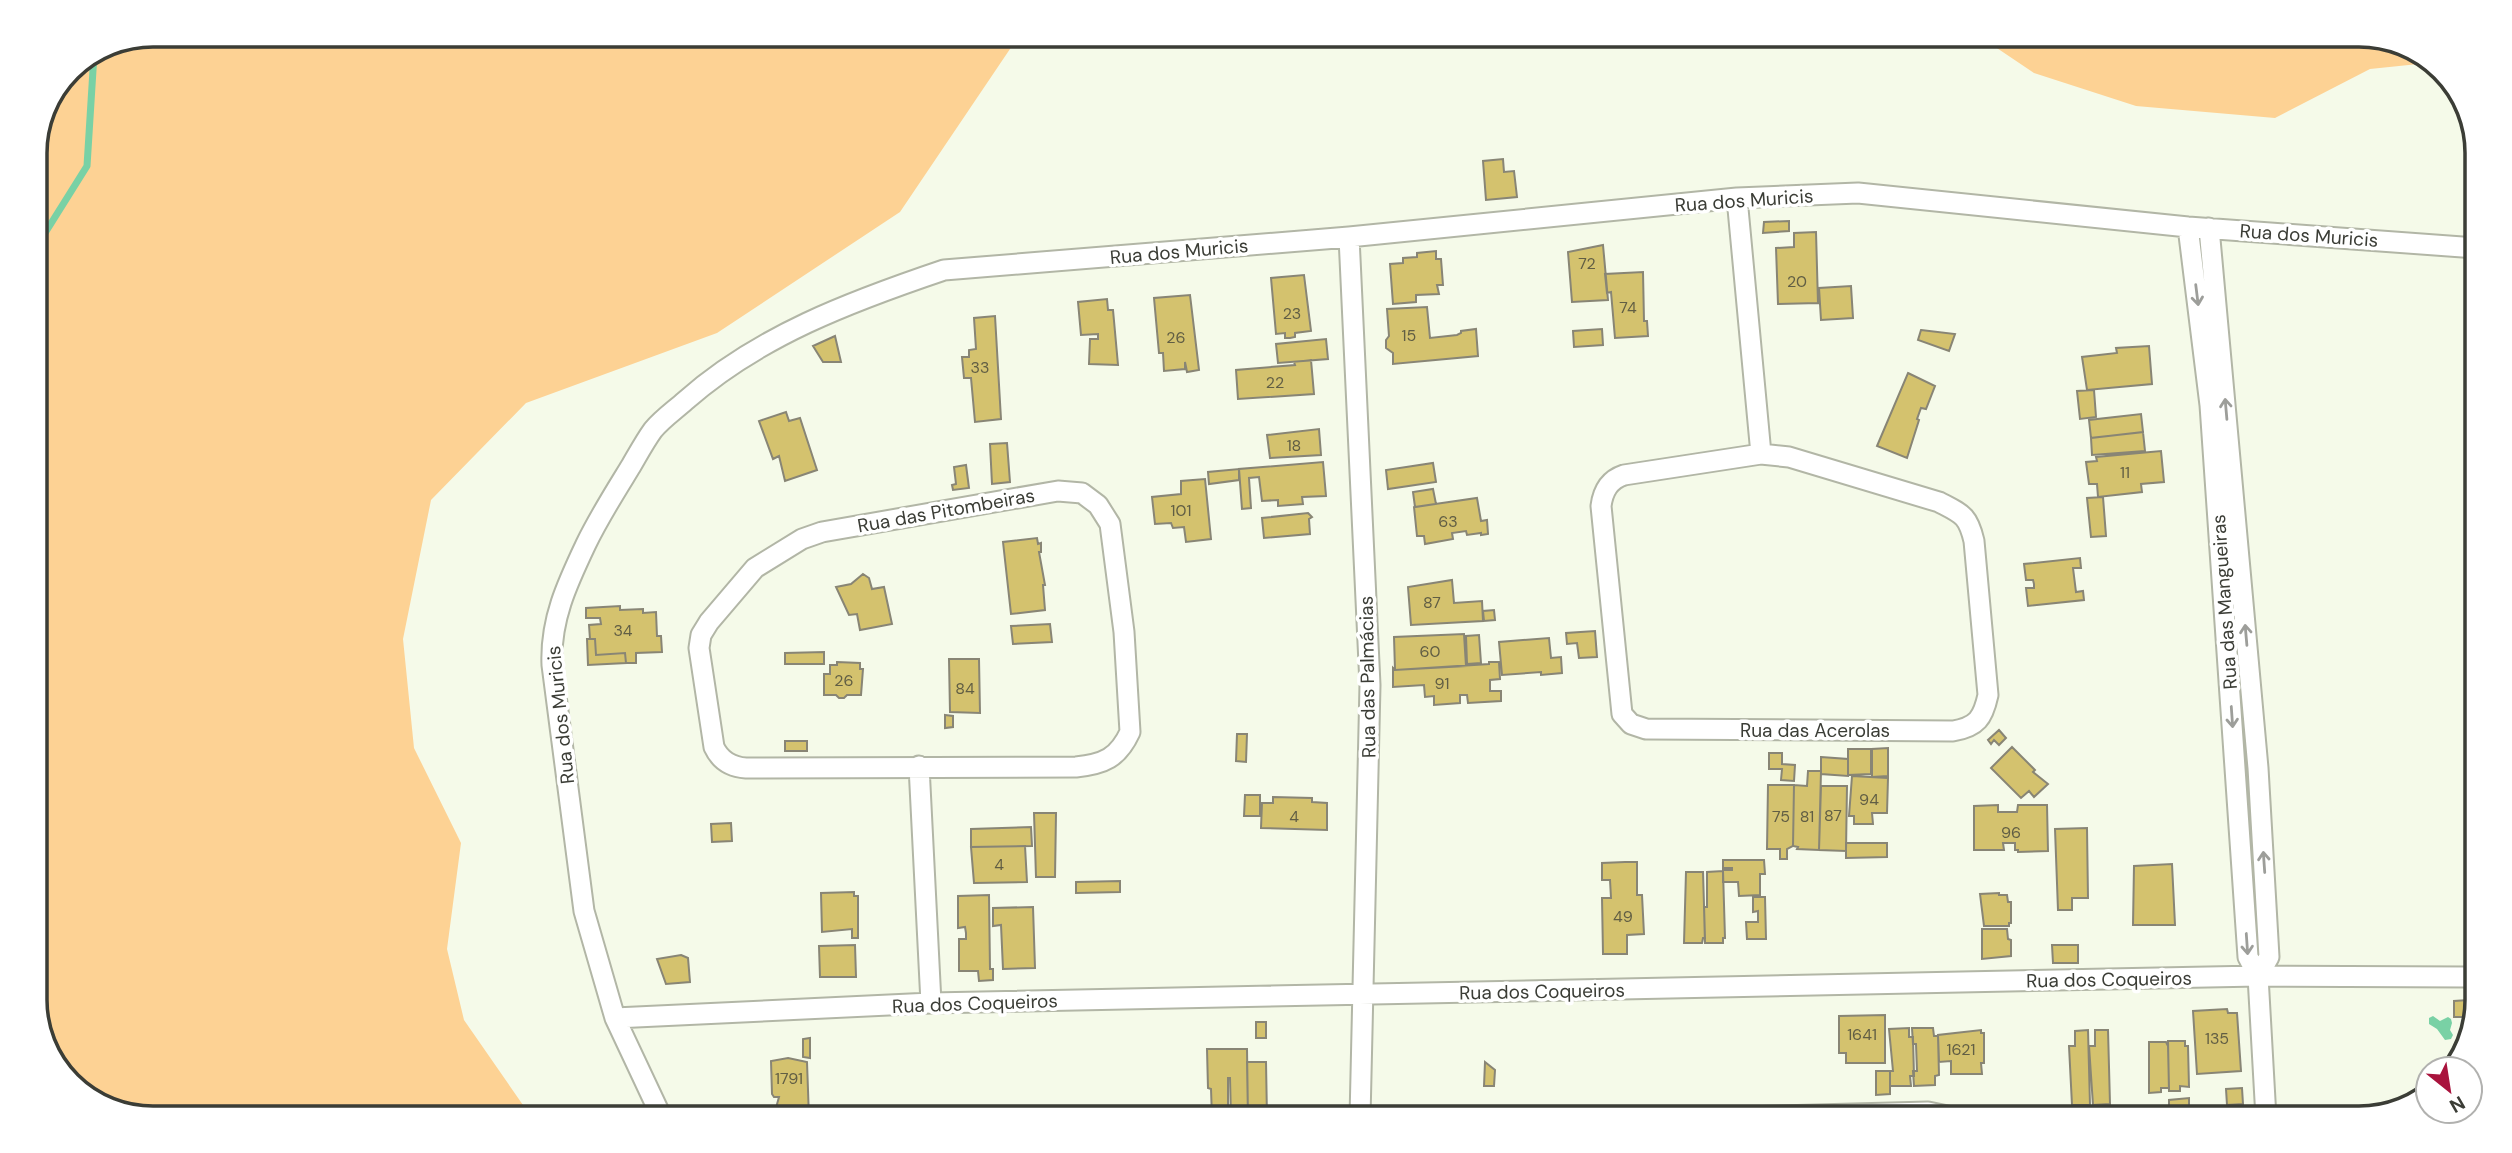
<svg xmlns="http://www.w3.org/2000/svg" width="2512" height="1153" viewBox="0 0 2512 1153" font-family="'DM Sans',sans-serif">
  <rect width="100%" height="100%" fill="#f5fae9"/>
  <!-- green -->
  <path fill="#fdd294" d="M2359,35L2404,44L2428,63L2370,69L2275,118L2136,106L2034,73L1979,36Z
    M1054,40L1012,46L900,212L717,333L526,403L431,500L403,639L414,748L461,843L447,949L464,1020L532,1118H153L108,1109L55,1066L35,1008V146L70,69L108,44Z"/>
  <!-- water -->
  <path fill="#79d1a5" d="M2433,1016L2440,1021L2448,1017L2451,1019L2452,1023L2450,1030L2453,1035L2451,1039L2445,1040L2437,1029L2429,1024V1018Z"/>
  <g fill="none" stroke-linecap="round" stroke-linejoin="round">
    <!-- stream -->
    <path stroke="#79d1a5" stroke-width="7" d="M35,249L87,166L94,54"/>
  </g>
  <!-- building -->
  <path fill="#d4c26e" stroke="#888575" stroke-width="2" d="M1503,159L1504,172L1514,171L1517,197L1486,200L1483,161Z
    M1789,221V231L1763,233L1764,222Z
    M1816,232L1818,303L1778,304L1776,248L1794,247V233Z
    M1603,245L1608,300L1572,302L1568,252Z
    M1436,251V259H1441L1443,285H1437L1439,294L1416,295V302L1393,304L1390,264L1403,263V258L1417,257V253Z
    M1643,272L1644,321H1647L1648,336L1615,338L1611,292L1607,293L1605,274Z
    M1304,275L1311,331L1295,333V337L1290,338H1285V333L1276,334L1271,278Z
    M1851,286L1853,318L1821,320L1819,288Z
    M1190,295L1199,370L1187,372L1185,362V369L1164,371L1163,353H1159L1154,298Z
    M1107,299L1108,310H1113L1118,365L1089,364L1090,339H1098V334L1081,335L1078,302Z
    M1427,307L1430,338L1457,335L1461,333V331L1476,329L1478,356L1393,364V353L1386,348V340L1389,336L1387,309Z
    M995,316L1001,419L975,422L971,378H964L962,357H969V350L976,349L974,318Z
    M1602,329L1603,345L1574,347L1573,331Z
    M1921,330L1955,334L1949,351L1918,340Z
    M835,336L841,362H823L813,346Z
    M1326,339L1328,359L1278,363L1276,344Z
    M2149,346L2152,384L2087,390L2082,357L2117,353L2116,348Z
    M1311,360L1314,394L1238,399L1236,370L1295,365L1294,362Z
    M1908,373L1935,386L1926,409L1921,408L1917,419L1919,420L1907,458L1877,446Z
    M2094,390L2096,417L2080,419L2077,391Z
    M786,412L789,421L800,418L817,470L785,481L779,456L773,459L759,421Z
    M2141,414L2143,432L2091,438L2089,420Z
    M1319,429L1321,455L1270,458L1267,435Z
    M2143,432L2145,451L2092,455L2091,438Z
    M1007,443L1010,482L992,484L990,444Z
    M2161,451L2164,482L2141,484L2142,492L2098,497L2097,484H2089L2086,462L2097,461L2096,457Z
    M1323,462L1326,496L1302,497L1303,504L1278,506V500L1262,501L1259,477L1249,478L1251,508L1242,509L1239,469Z
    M1433,463L1436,482L1388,489L1386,470Z
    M966,465L969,488L953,490L952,485L956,484L954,467Z
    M1239,469V480L1209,484L1208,472Z
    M1205,479L1211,539L1186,542L1184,527L1173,528L1171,523L1155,524L1152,497L1181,494V481Z
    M1433,489L1436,504L1415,507L1413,492Z
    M2103,497L2106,536L2091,537L2087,498Z
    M1477,498L1481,521L1487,520L1488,534L1481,535V533L1467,535L1466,531L1452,533L1453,539L1425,544L1424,536H1417L1414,507Z
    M1308,513L1312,517L1309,519L1310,534L1264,538L1262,518Z
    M1037,538L1038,544L1041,543V552H1039L1045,585H1043L1045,610L1011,614L1003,542Z
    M2080,558L2081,568H2073L2076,592L2083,591L2084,600L2028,606L2026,588H2034V584L2033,580H2026L2024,564Z
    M863,574L869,578L872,589L884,587L892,624L860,630L857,614L849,615L836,587L851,584Z
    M1452,580L1454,603L1482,601L1483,621L1411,625L1408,587Z
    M620,606V610L643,609V613L656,612L657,636H661L662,652L636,653V663H626L625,653L596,655L595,639H590L589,625L601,624L600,618H586V608Z
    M1494,610L1495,620L1484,621L1483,611Z
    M1050,624L1052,642L1013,644L1011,626Z
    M1595,631L1597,657L1579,658L1577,643L1567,644L1566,633Z
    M1464,634L1466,666L1395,670L1394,637Z
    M1479,635L1481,663L1467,664L1466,636Z
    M1549,638L1551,658L1561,657L1562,673L1541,675V672L1502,675L1499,642Z
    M587,639H595L596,655L625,653L626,663L588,665Z
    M824,652V664H785V653Z
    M949,659H979L980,713L950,712Z
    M837,662L860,663V669H863L861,695H847L844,698H839L836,695H824V674H830V665H837Z
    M1489,662H1499L1500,679L1490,680V691H1501V701L1468,703L1467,695H1460V703L1434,705V696L1425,697L1424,685L1393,687V668L1395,670L1489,664Z
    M945,715L953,716V727L945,728Z
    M1999,730L2006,738L1999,745L1994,740L1991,744L1988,740Z
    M1237,734H1247L1246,762L1236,761Z
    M785,741H807V751H785Z
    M2012,747L2035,770L2033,772L2048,784L2034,797L2029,791L2021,798L1991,768Z
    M1888,748V776L1872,777V749Z
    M1848,749H1871V774L1848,775Z
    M1769,753H1782V764L1795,765L1794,781L1781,780L1782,769H1769Z
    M1821,757L1848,759V776L1821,774Z
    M1808,771H1821L1819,850L1797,849L1798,847L1793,846L1794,785L1807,786Z
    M1852,776L1888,778L1887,813H1872L1873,824H1854V816H1849Z
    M1768,785H1794L1793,846L1787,849V859H1780V849H1767Z
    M1821,786H1847L1846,851L1819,850Z
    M1245,795H1260V816H1244Z
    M1273,797L1312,798V802L1327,803V830L1261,828L1262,803H1273Z
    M1998,805V812H2017L2018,805H2047L2048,851L2018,852V850H2015V843H2003L2004,850H1974V806Z
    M1034,813H1056L1055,877H1036Z
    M731,823L732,841L712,842L711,824Z
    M1031,827L1032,846L971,847V829Z
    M2087,828L2088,898H2072V910H2058L2055,829Z
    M1846,843H1887V857L1846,858Z
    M1025,846L1027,882L974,883L971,847Z
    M1723,860H1764L1765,874H1760V895L1739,896L1738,882H1723V870H1732V868H1723Z
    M1625,862H1637V895H1642L1644,934L1627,935V954H1603L1602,898H1611L1610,880H1602V863Z
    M2172,864L2175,925H2133L2134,866Z
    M1723,871L1725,938H1723V943H1705L1704,907H1707V872Z
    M1686,872H1703L1705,938H1703L1702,943H1684Z
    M1120,881V892L1076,893V882Z
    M854,892V896H858V938H852V929L822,932L821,893Z
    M1999,893V895H2007L2008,902H2011V923H2009V926H1984L1980,894Z
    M989,895L990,969H993V980L979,981L978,971H959V939H966V933L965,927L958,928V896Z
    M1753,897H1765L1766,939H1747L1746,922H1758V911L1753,912Z
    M1033,907L1035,968L1003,969L1001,925L993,926V908Z
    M1982,929H2007L2008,939L2011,940V956L1982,959Z
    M855,945L856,977H820L819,946Z
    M2052,945H2078V963H2053Z
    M681,955L688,958L690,982L666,984L657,959Z
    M2468,1000V1017H2454V1001Z
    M2227,1009L2228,1013H2237L2241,1071L2197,1074L2193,1011Z
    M1885,1015V1063H1846V1053H1839V1016Z
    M1256,1022H1266V1038H1256Z
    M1909,1028V1037H1913V1039L1914,1076H1910L1911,1086H1890V1071H1893L1889,1029Z
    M1912,1028H1933L1934,1036H1938L1939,1075L1935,1076V1085L1914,1086L1913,1071H1917L1916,1044H1913Z
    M1981,1030V1033H1984V1063H1981L1982,1074H1951V1061L1939,1062L1938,1035Z
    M2088,1030L2090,1105H2072L2069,1046H2075V1031Z
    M2095,1030H2108L2110,1104L2093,1105L2089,1046H2095Z
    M810,1038V1058L803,1057V1039Z
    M2168,1041H2185V1046H2188L2189,1087L2180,1086V1091H2169Z
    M2149,1042H2166L2168,1046L2169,1088H2161V1092L2149,1093Z
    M1207,1049H1247L1248,1118H1231L1230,1078H1228V1118H1212L1211,1089L1208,1088Z
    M788,1058L807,1062L809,1118H776L774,1115L779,1097H774L772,1094L771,1061Z
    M1247,1062H1266L1267,1118H1248Z
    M1485,1062L1495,1070L1494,1086H1484Z
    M1876,1071H1890V1094L1876,1095Z
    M2242,1088L2243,1104L2227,1105L2226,1089Z
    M2189,1098V1108L2169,1109V1100Z
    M1405,1109H1427L1426,1118H1404Z
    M1468,1110L1483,1111V1118H1468Z"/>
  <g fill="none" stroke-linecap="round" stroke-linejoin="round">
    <!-- minor casing -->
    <g stroke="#b2b6a6" stroke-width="23">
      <path id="minor" d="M1737,198L1761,454L1624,475C1609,480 1603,491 1601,506L1622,714L1631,724L1646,729L1953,731C1977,727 1983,718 1988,695L1974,541C1968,515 1962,514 1939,502L1789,457L1761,454
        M2188,227L2210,405L2248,957L2258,976L2266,1118
        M2209,228L2258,768L2269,957L2258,976
        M1349,237L1370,685L1360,1118
        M1058,491L1082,493L1098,505L1110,524L1124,632L1130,732C1118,758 1104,764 1076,767L746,768C731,767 720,760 714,747L699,648L701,635L709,622L755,568L802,539L822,532Z
        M919,766L931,1003
        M615,1018L931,1003L2258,976L2469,977
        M662,1118L615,1018L584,911L552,665C550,620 567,584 586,544C599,517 615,492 631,466C638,454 645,441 653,430C662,419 675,410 685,401C758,336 852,301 944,270L1349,237L1737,198L1858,193L2188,227L2476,248
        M1709,1118L1928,1112L1957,1118"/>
    </g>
    <!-- minor -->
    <use href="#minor" stroke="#fff" stroke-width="19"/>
  </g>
  <!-- one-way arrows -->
  <defs><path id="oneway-shaft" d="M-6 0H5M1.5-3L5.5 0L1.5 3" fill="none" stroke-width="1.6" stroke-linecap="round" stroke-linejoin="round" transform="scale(1.75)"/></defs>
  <g stroke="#9d9e9a">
    <use href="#oneway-shaft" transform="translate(2197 295) rotate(83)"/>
    <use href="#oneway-shaft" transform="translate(2226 409) rotate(-95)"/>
    <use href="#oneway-shaft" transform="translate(2246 635) rotate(-95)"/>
    <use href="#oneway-shaft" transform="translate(2232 717) rotate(86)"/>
    <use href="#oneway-shaft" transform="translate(2264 862) rotate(-94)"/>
    <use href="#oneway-shaft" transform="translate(2247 944) rotate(86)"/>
  </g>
  <g text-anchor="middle" stroke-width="7" stroke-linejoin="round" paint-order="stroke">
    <!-- number labels -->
    <g font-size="16" fill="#615e44">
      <text x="1587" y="269">72</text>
      <text x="1797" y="287">20</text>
      <text x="1628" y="313">74</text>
      <text x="1292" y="319">23</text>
      <text x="1409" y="341">15</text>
      <text x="1176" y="343">26</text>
      <text x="980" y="373">33</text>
      <text x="1275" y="388">22</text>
      <text x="1294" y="451">18</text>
      <text x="2125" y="478">11</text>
      <text x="1181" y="516">101</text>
      <text x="1448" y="527">63</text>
      <text x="1432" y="608">87</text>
      <text x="623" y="636">34</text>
      <text x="1430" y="657">60</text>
      <text x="844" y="686">26</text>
      <text x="1442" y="689">91</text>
      <text x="965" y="694">84</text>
      <text x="1869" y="805">94</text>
      <text x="1833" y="821">87</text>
      <text x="1294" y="822">4</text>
      <text x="1781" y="822">75</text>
      <text x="1807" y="822">81</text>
      <text x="2011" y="838">96</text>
      <text x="999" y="870">4</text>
      <text x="1623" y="922">49</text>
      <text x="1862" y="1040">1641</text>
      <text x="2217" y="1044">135</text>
      <text x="1961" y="1055">1621</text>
      <text x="789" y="1084">1791</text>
    </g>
    <!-- street labels -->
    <g font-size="19" fill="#3b3d36" stroke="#fff">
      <text transform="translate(1744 200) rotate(-4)" y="7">Rua dos Muricis</text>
      <text transform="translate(2309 235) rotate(4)" y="7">Rua dos Muricis</text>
      <text transform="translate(1179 251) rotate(-5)" y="7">Rua dos Muricis</text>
      <text transform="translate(946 510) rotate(-10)" y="7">Rua das Pitombeiras</text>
      <text transform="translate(2224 602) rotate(-94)" y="7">Rua das Mangueiras</text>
      <text transform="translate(1367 677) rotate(-91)" y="7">Rua das Palmácias</text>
      <text transform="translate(560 715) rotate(-96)" y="7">Rua dos Muricis</text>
      <text x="1815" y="737">Rua das Acerolas</text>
      <text transform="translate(2109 979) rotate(-1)" y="7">Rua dos Coqueiros</text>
      <text transform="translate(1542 991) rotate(-1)" y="7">Rua dos Coqueiros</text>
      <text transform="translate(975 1003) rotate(-2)" y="7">Rua dos Coqueiros</text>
    </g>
  </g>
  <!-- crop -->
  <path d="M0 0H2512V1153H0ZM153 47H2359A106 106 0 0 1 2465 153V1000A106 106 0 0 1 2359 1106H153A106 106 0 0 1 47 1000V153A106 106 0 0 1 153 47Z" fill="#fff" fill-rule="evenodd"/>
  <path fill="none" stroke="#3b3d36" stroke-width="3.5" d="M153 47H2359A106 106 0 0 1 2465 153V1000A106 106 0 0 1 2359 1106H153A106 106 0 0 1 47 1000V153A106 106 0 0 1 153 47Z"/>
  <!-- north arrow -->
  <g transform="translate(2449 1090) rotate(150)"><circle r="33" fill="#ffffff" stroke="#b1b1af" stroke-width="2"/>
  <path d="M0-5L12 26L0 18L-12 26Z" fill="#a9133d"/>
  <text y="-10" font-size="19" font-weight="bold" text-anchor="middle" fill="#3b3d36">N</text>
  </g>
</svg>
